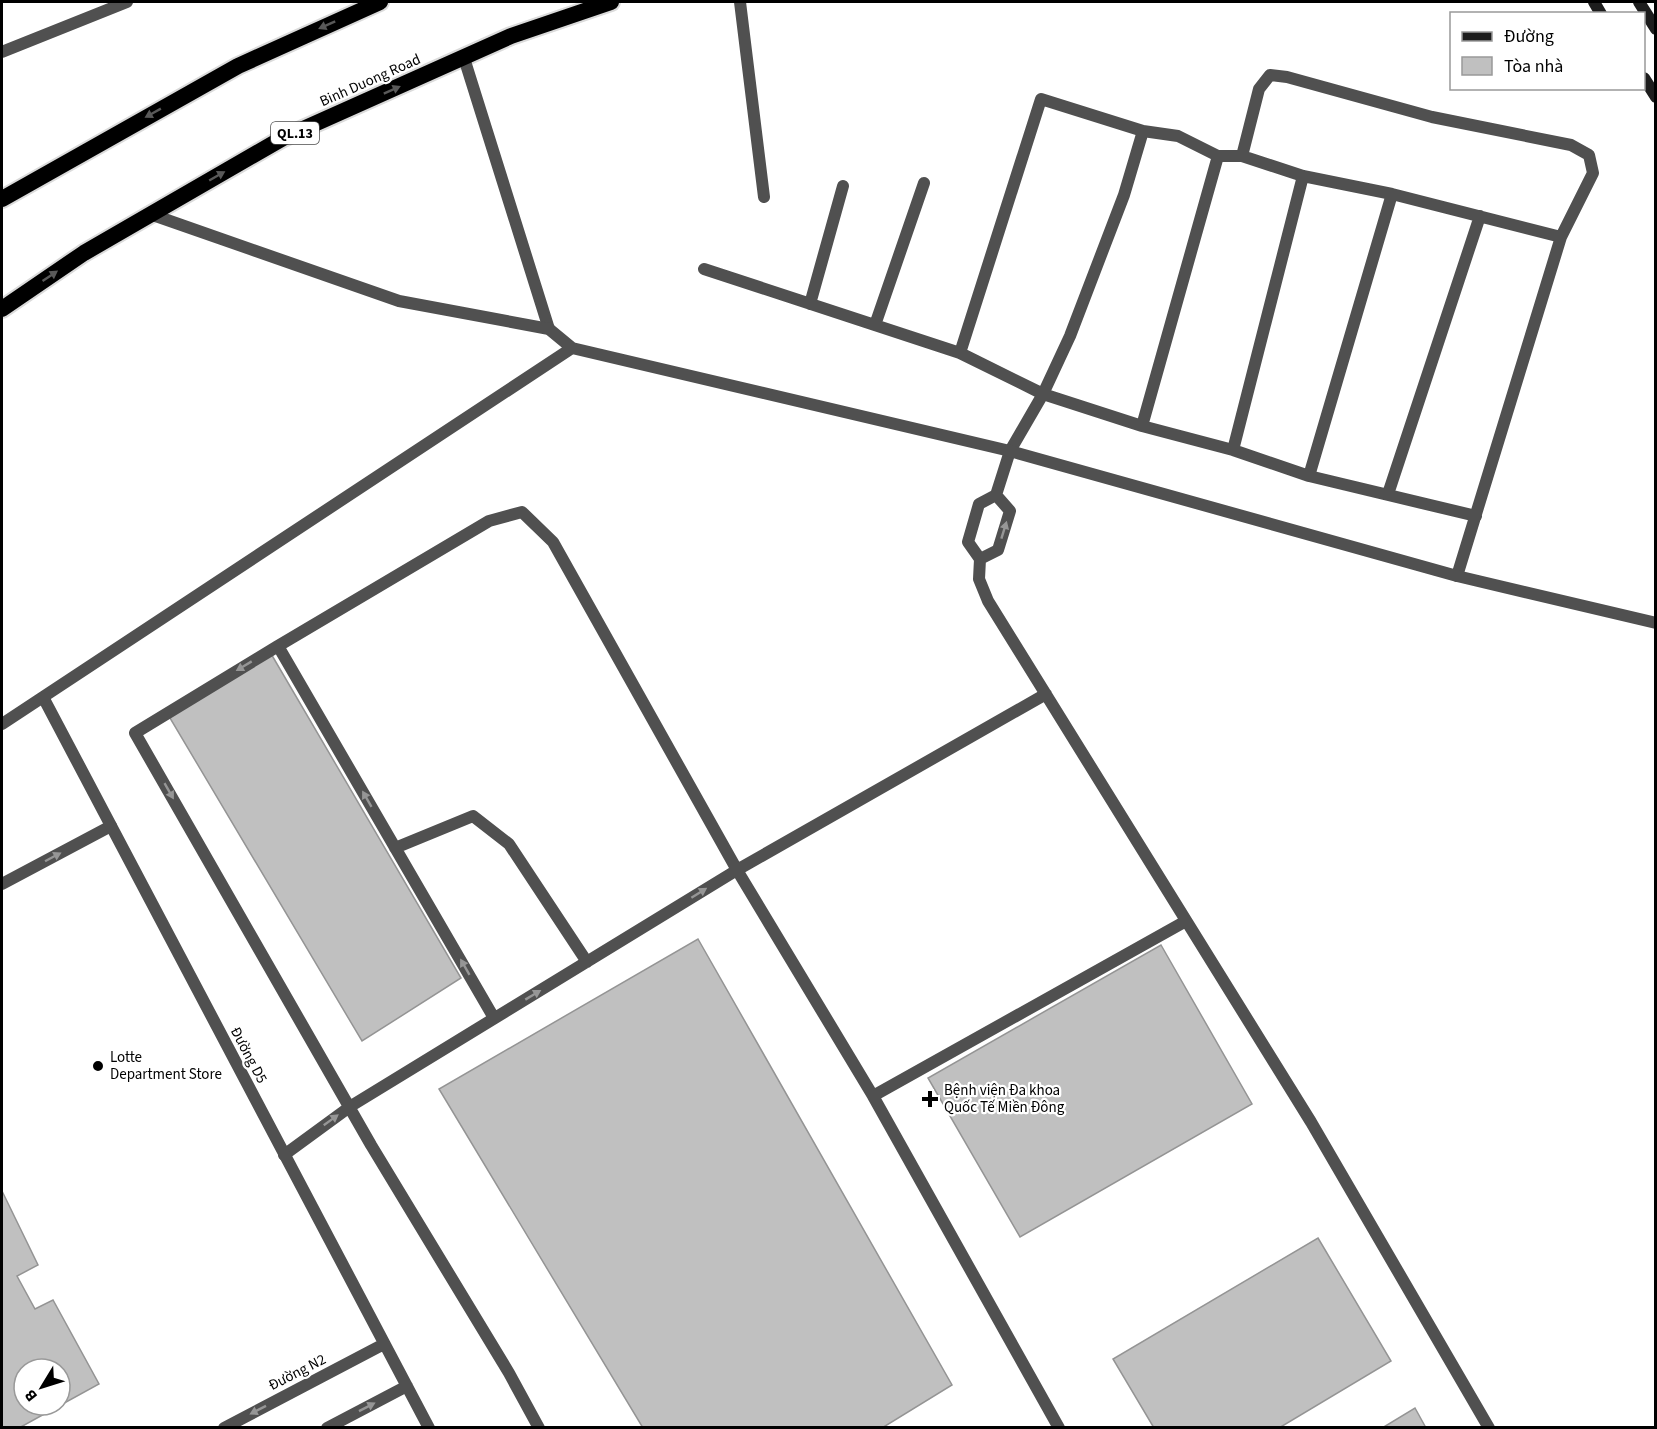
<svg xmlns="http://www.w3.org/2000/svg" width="1657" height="1429" viewBox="0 0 1657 1429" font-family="'Source Sans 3',sans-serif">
  <rect width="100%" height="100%" fill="#fff"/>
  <!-- building -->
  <path fill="#c0c0c0" stroke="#949494" stroke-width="1.5" fill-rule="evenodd" d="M270,652L461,978L362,1041L167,713Z
    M698,939L952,1385L882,1428H643L439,1089Z
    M1161,945L1252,1104L1020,1237L928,1078Z
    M2,1191L38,1265L17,1276L35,1309L53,1300L99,1384L19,1428H2ZM24,1369H60V1405H24Z
    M1318,1238L1391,1361L1279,1428H1154L1113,1359Z
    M1415,1408L1426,1428H1382Z"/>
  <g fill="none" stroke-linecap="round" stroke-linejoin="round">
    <!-- trunk casing -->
    <g stroke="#dbdbdb" stroke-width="20">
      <path id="trunk" d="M2,199L238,66L380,2
        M2,309L84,253L283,138L511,36L611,2"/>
    </g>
    <!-- service -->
    <path stroke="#505050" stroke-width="12" d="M740,2L764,197
      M464,58L549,329
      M1143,131L1178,136L1218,156H1242L1303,176L1392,194L1561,237L1457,576
      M1242,156L1259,89L1270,75L1287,77L1432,117L1571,145L1589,155L1593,173L1561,237
      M704,269L960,353L1043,394L1142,426L1233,450L1309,476L1476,516
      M810,304L843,186
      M875,325L924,183
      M960,353L1041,99L1143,131L1124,195L1070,336L1043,394L1010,451L996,495L979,504L968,542L980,559L979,579L988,601L1311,1122L1489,1428
      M1142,426L1218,156
      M1233,450L1303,176
      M1309,476L1392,194
      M1388,494L1480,216
      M980,559L998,550L1010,511L996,495
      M278,646L489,521L522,512L553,542L737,870L873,1096L1059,1428
      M395,848L473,816L509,844L587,962
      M2,884L111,826
      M494,1018L278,646L135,733L371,1145L509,1373L539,1428
      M873,1096L1186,921
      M284,1155L351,1106L737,870L1046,694"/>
    <!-- minor -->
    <path stroke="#505050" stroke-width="12" d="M2,52L127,2
      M150,214L399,301L549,329L572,348L1010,451L1457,576L1656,623
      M43,697L429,1428
      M2,724L572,348
      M224,1428L384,1344
      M327,1428L407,1386"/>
    <!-- secondary -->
    <path stroke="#1d1d1d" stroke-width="12" d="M1594,2L1601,14
      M1639,2L1656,29
      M1644,78L1656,97"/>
    <!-- trunk -->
    <use href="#trunk" stroke="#000" stroke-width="16"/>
  </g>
  <!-- one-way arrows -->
  <defs><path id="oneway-solid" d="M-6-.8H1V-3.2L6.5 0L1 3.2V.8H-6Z" transform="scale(1.5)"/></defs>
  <g fill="#595959">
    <use href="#oneway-solid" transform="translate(327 25) rotate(156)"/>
    <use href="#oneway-solid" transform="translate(392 90) rotate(-24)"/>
    <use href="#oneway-solid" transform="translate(153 113) rotate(151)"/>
    <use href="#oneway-solid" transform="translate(217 176) rotate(-30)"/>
    <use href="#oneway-solid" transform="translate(50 276) rotate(-34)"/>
  </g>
  <g fill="#969696">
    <use href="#oneway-solid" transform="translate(1004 530) rotate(-73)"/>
    <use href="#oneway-solid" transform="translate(244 666) rotate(149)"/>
    <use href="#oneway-solid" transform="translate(169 791) rotate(60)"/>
    <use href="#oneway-solid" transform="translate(367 799) rotate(-120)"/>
    <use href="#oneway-solid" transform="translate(53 857) rotate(-28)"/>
    <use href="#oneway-solid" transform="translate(699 893) rotate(-32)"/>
    <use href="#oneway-solid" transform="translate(465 967) rotate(-120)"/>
    <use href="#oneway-solid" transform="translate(533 995) rotate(-31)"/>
    <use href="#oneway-solid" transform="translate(331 1120) rotate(-36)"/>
    <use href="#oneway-solid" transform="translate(367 1407) rotate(-27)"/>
    <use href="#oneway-solid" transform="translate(258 1410) rotate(153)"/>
  </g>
  <!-- markers -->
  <g fill="#000" stroke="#fff" stroke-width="2">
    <circle cx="98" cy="1066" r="6"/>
    <path d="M927 1090h6v6h6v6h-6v6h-6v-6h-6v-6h6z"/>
  </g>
  <g text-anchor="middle" stroke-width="4.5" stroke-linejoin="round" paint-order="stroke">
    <!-- shield labels -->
    <rect fill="#fff" stroke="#4c4c4c" stroke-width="1.5" x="271" y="122" width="48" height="22" rx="4.5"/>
    <g font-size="14" font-weight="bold" fill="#000">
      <text x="295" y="138">QL.13</text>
    </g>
    <!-- street labels -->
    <g font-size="15" fill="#000" stroke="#fff">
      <text transform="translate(370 80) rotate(-24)" y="5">Binh Duong Road</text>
      <text transform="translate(249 1055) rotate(62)" y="5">Đường D5</text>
      <text transform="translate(297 1372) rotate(-27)" y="5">Đường N2</text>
    </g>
    <!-- poi labels -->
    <g font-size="15" fill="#000" stroke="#fff" text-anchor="start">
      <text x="110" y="1062">Lotte<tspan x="110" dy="17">Department Store</tspan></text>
      <text x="944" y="1095">Bệnh viện Đa khoa<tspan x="944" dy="17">Quốc Tế Miền Đông</tspan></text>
    </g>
  </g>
  <!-- border -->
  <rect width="1657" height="1429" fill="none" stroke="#000000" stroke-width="6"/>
  <!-- legend -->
  <rect x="1450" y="12" width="195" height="78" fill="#ffffff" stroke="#999999" stroke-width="1.5"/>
  <rect x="1462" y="32" width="30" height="9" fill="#1d1d1d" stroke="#999999" stroke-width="1.5"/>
  <text x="1504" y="42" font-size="18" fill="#000000">Đường</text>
  <rect x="1462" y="57" width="30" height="18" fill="#c0c0c0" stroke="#999999" stroke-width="1.5"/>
  <text x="1504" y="72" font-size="18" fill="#000000">Tòa nhà</text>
  <!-- north arrow -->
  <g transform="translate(42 1387) rotate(232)"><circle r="28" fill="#ffffff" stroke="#999999" stroke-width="1.5"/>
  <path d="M0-4.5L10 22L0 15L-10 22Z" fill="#000000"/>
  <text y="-9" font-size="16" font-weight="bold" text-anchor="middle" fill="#000000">B</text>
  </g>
</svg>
